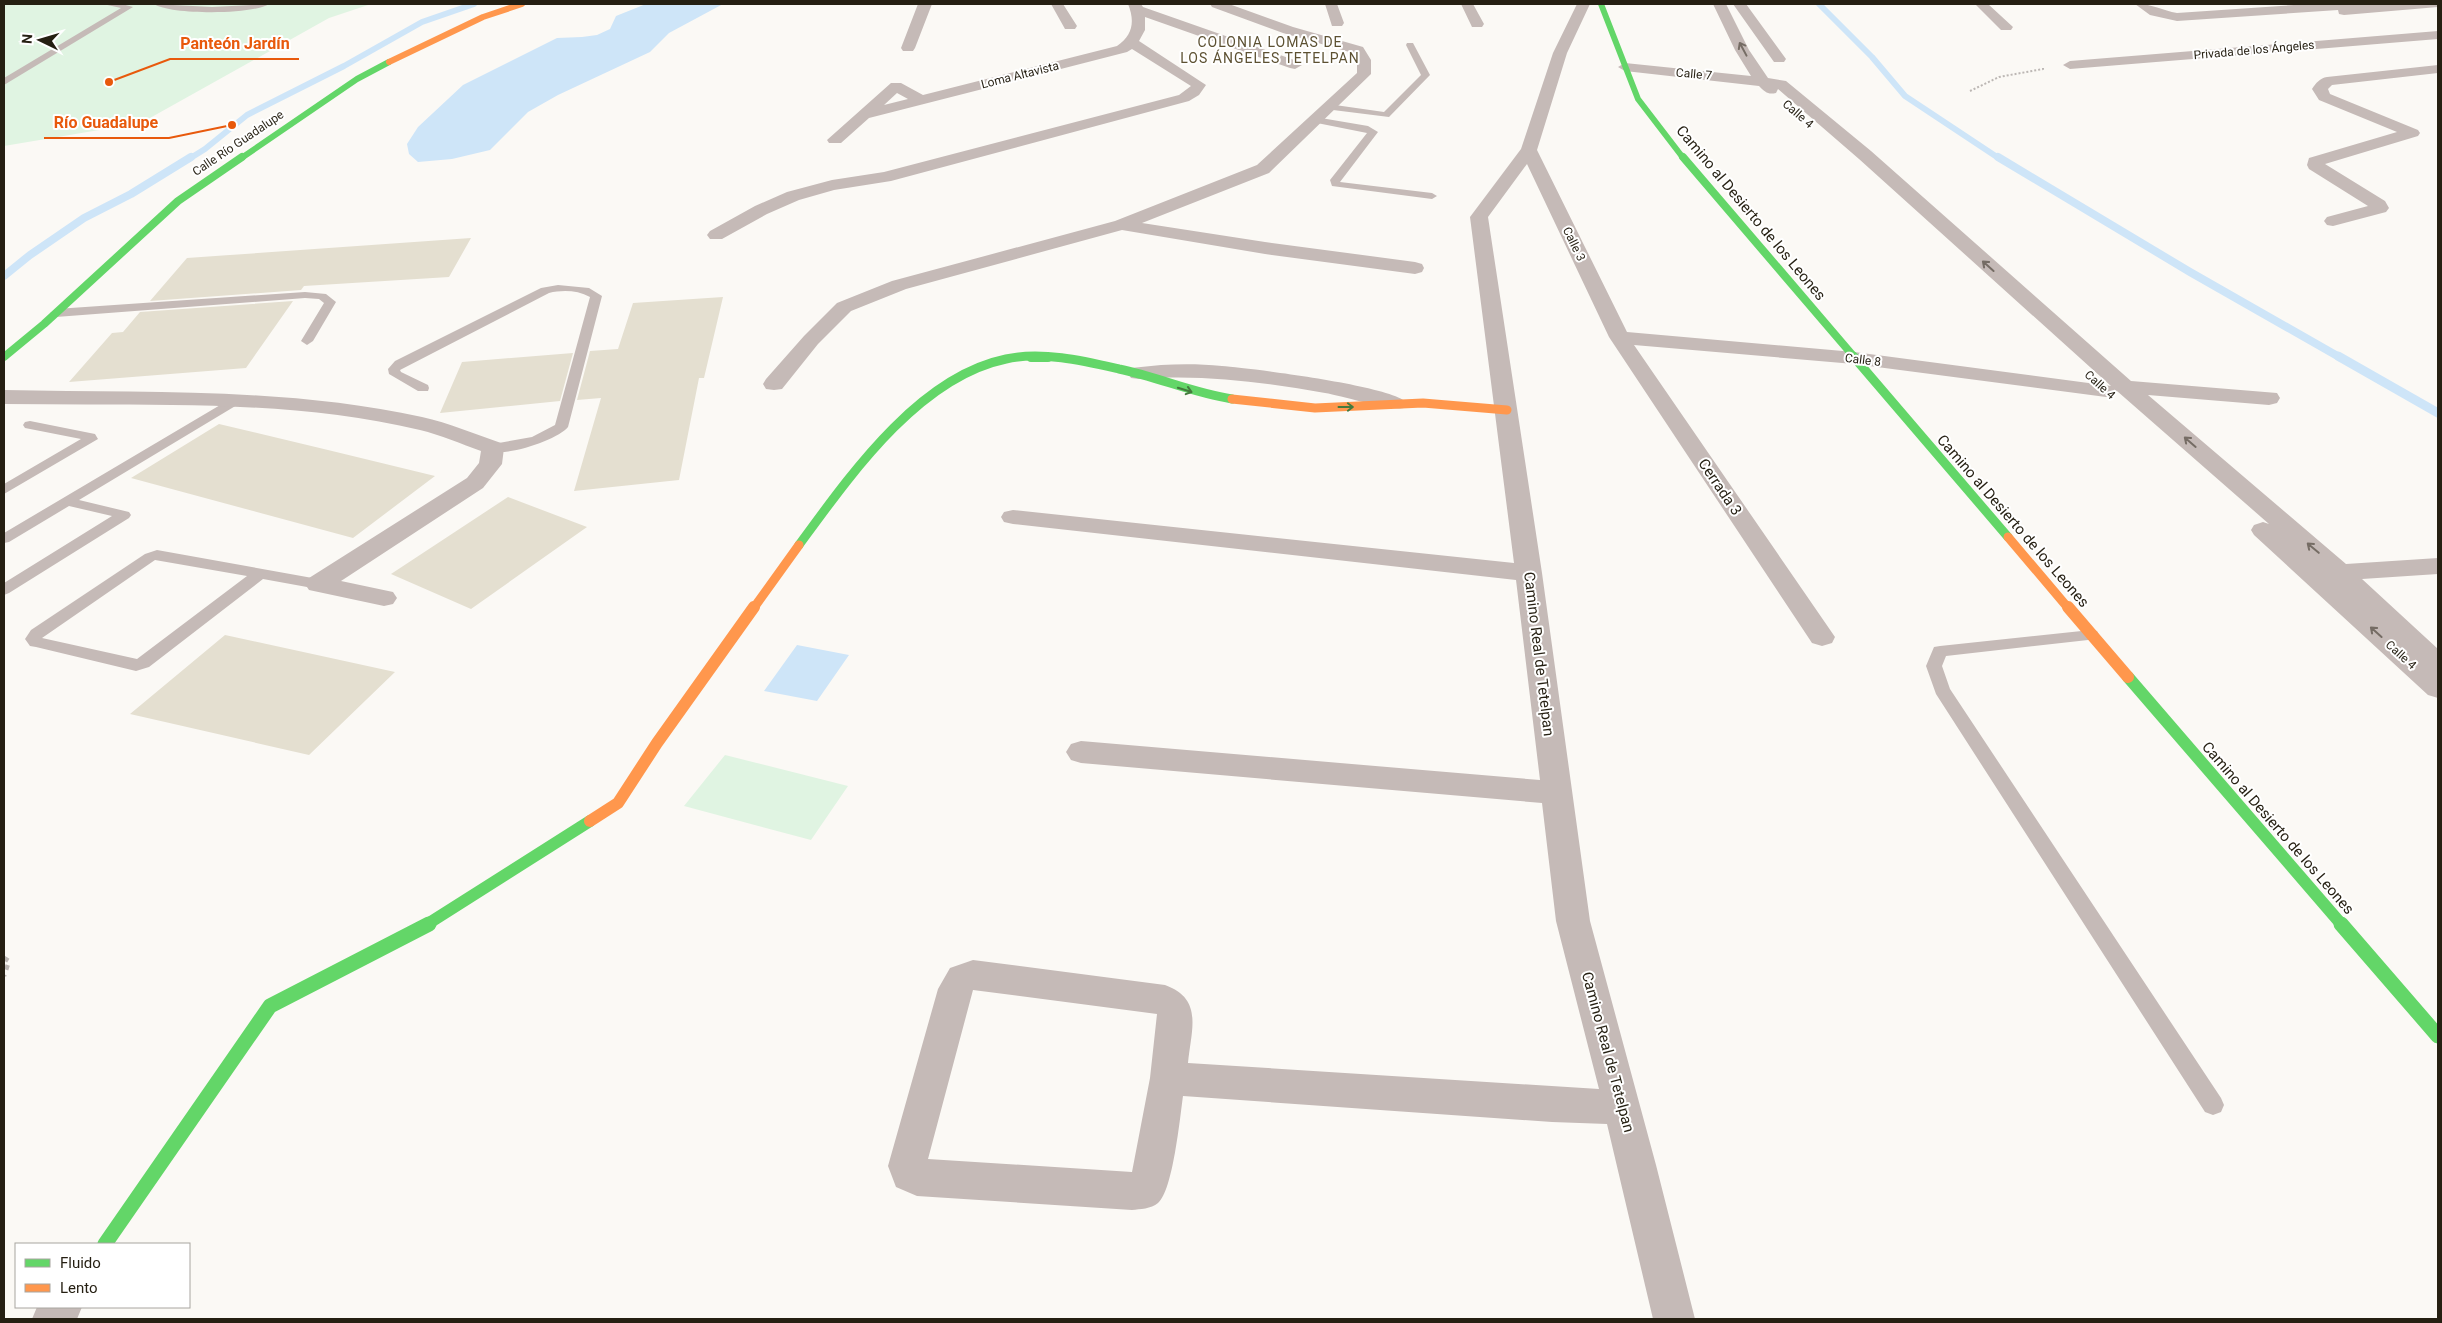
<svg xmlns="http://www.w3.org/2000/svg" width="2442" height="1323" viewBox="0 0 2442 1323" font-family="Roboto,sans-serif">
  <rect width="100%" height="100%" fill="#fbf9f5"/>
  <!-- green -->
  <path fill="#e0f4e2" d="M4,4H371L329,18L141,123L4,146Z
    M725,755L848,786L811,840L684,806Z"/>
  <!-- water -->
  <path fill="#cee5f8" d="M646,4H723L669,33L650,52L558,95L528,112L490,150L452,159L418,162L409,154L407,144L418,127L463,85L557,38L582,37L597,35L610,29L616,16Z
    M797,645L849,655L817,701L764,691Z"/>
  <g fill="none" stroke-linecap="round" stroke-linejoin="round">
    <!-- stream-far2 -->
    <path stroke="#cee5f8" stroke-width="6" d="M1819,4L1872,57L1905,96L2000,159
      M189,159L205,149L247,115L344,66L422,22L474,4"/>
    <!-- stream-far1 -->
    <path stroke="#cee5f8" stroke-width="8" d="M1998,157L2190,272L2341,358
      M4,276L30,255L84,218L131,194L191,157"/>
    <!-- stream -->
    <path stroke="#cee5f8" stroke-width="9" d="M2338,356L2438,413"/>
  </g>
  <!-- building -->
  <path fill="#e4dfd0" d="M471,238L449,277L304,286L301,290L150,301L187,258Z
    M723,297L704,378H699L679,480L574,491L601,398L577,400L590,351L618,349L633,303Z
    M293,301L246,368L69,382L112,333L123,332L140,312Z
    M573,353L560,401L440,413L462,362Z
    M219,424L328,450L435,476L353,538L131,478Z
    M508,497L587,527L471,609L391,574Z
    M225,635L395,672L309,755L130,714Z"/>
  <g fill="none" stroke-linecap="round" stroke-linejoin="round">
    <!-- path-far1 -->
    <path stroke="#bcb7b4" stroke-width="2" stroke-dasharray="2 2" stroke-linecap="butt" d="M1970,91L1999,77L2043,69V66"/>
    <!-- path -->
    <path stroke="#bcb7b4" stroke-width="4.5" stroke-dasharray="5 5" stroke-linecap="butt" d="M4,958L9,961L4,976"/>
    <!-- lane -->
    <path fill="#c5bab7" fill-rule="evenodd" d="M103,4H122L133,7L4,85V78L121,8Z
      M154,4L212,7L269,4C253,15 170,15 154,4Z
      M1407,43H1413L1430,75L1389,117L1325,109V105L1328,104L1384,112L1421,75L1406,45Z
      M1315,117L1368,126L1378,132L1340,182L1432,193L1437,196L1432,199L1332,186L1330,180L1367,133L1312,122V118Z
      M558,285L589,288L602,296L568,427C558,440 497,461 486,448L493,444L532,437L555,425L590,297C577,290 562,290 549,293L400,370L401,372L428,385L429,388L428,391H418L389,374L388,369L395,361L541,288Z
      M305,292L326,294L336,302L313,341L307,345L301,341L324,303L319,299L305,298L56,317L50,313L56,309Z
      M232,398L237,399L238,402L237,405L79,500L129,512L131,515L129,518L9,593L4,595V583L112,516L69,506L9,542L4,543V533Z
      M30,421L95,434L98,439L4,494V484L81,439L25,428L23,425L25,422Z
      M157,550L318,579L326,584L318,589L263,579L149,667L136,671L36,647L30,646L25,639L31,630L145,554ZM155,560L247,576L137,659L42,638Z
      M2091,630L2097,631L2099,635L2097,639L1946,656L1942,666L1950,689L2221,1098L2224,1105L2221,1112L2213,1115L2205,1112L1936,694L1926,666L1934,647L1940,646Z"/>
    <!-- street -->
    <path fill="#c5bab7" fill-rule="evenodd" d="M918,4H932L915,48L913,51H903L901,48Z
      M1051,4H1063L1077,26L1075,29H1065Z
      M1128,4H1141L1143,7L1300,62L1302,65L1295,69L1290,68L1145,17V30L1139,41L1206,85L1199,95L1189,101L891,181L834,190L799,200L767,214L722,239H710L707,235L710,231L755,206L787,192L832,180L884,172L1179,95L1191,86L1132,49L1127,52L869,118L841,143H829L827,140L891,83H901L923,95L1117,46C1133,35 1135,21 1128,4ZM897,93L908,99L884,105Z
      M1210,4H1229L1293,27L1363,47L1371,60V74L1269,173L1142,223L1265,242L1415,262L1422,264L1424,268L1422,272L1415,274L1265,254L1122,230L906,289L851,311L818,344L782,389L774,390L766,389L763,384L766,379L804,336L837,303L892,281L1115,221L1257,165L1357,73V60L1353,53L1283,33L1212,7Z
      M1325,4H1337L1344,23L1342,26H1332Z
      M1461,4H1473L1484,24L1482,27H1472Z
      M1577,4H1590L1567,53L1537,150L1627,332L1854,352L2111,386L1859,159L1778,89L1776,93C1768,95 1765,92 1759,86L1625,71L1618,67L1625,63L1751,76L1735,50L1713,4H1726L1749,50L1768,78L1786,81L1871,151L2131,381L2277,393L2280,398L2277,403L2269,405L2148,395L2346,564L2438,558V574L2362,579L2438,649V698L2428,695L2254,535L2251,530L2254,525L2263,522L2269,524L2117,391L2114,396L2106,397L1854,364L1634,345L1835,637L1832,643L1822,646L1812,643L1609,337L1527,164L1488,217L1542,573L1590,921L1656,1165L1695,1319H1653L1607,1124L1552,1122L1183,1096C1180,1117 1173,1191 1158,1203C1151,1209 1140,1209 1132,1210L917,1196L896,1187L888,1166L938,989L950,968L973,960L1165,985C1204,999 1191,1030 1188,1063L1599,1089L1556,921L1542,803L1081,763L1071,760L1066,752L1071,744L1081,741L1540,780L1516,580L1013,524L1004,522L1001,517L1004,512L1013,510L1514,563L1470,217L1521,149L1553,53ZM973,990L1157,1014L1150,1078L1132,1172L928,1159Z
      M1733,4H1746L1786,59L1784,62H1774Z
      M1975,4H1988L2013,27L2011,30H2001Z
      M2135,4C2150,3 2162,10 2177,13L2309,4H2438V7L2344,15L2339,14L2338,10L2177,21L2150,15Z
      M2438,31V39L2070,69L2063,65L2070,61Z
      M2438,65V73L2332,85L2328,89L2330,94L2418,130L2420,133L2418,136L2325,164L2385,201L2389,208L2386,212L2333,226L2327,225L2324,221L2327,217L2368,206L2309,169L2307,165L2309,158L2397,132L2319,100L2312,89C2316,83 2320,78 2327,77Z
      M1161,365C1181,364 1202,364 1222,366C1249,368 1395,386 1407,403L1404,408C1391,411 1343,396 1325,393C1263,382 1202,374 1139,379L1131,378L1128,373L1131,368Z
      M4,390C143,393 285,387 422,417C449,423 475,434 501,443L504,448L502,464L483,488L341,581L393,592L397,598L393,604L384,606L309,590L305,584L309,578L467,478L479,463L481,451C461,444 441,435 420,430C285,398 142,406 4,404Z
      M37,1307H82L77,1319H32Z"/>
    <!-- fast-far4 -->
    <path stroke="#63d668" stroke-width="6" d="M1601,4L1638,99L1684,159
      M240,159L357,79L389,62"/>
    <!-- fast-far3 -->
    <path stroke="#63d668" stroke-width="8" d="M1683,157L1855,358
      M4,357L44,324L178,201L242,157
      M1031,358H1048"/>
    <!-- fast-far2 -->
    <path stroke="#63d668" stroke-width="9" d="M1853,356L2008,537
      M799,545C849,477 918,377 1006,359C1042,351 1084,361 1119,369C1158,377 1193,393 1232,399"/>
    <!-- fast-far1 -->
    <path stroke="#63d668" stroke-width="12" d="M2128,677L2342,925
      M426,925L590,821"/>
    <!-- fast -->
    <path stroke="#63d668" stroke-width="15" d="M2341,924L2438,1036
      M105,1244L270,1006L429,924"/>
    <!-- slow-far2 -->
    <path stroke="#ff974d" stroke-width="6" d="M389,62L483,17L522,4"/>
    <!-- slow-far1 -->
    <path stroke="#ff974d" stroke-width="9" d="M1232,399L1315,408L1423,403L1507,410
      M2008,537L2069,609
      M753,609L799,545"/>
    <!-- slow -->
    <path stroke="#ff974d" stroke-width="12" d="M2068,607L2128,677
      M590,821L618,803L657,743L754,607"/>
  </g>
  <!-- one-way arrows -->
  <defs><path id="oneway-shaft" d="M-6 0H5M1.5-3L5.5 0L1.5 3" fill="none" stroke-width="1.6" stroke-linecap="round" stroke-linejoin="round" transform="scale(1.25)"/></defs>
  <g stroke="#756c64">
    <use href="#oneway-shaft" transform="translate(1743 49) rotate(-118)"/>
    <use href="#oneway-shaft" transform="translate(1988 266) rotate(-138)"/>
    <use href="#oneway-shaft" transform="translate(2190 442) rotate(-139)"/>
    <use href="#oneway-shaft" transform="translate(2313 548) rotate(-140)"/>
    <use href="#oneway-shaft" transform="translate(2376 632) rotate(-138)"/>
  </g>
  <g stroke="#447a3d">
    <use href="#oneway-shaft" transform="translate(1185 390) rotate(17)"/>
    <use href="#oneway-shaft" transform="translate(1346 407)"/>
  </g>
  <g text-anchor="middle" stroke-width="4" stroke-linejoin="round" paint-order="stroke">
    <!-- far-street labels -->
    <g font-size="12" fill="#251f12" stroke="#fff">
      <text transform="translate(2254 50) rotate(-5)" y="4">Privada de los Ángeles</text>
      <text transform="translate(1694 74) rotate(5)" y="4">Calle 7</text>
      <text transform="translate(1020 75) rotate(-14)" y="4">Loma Altavista</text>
      <text transform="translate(1798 114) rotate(41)" y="4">Calle 4</text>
      <text transform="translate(238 143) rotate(-34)" y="4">Calle Río Guadalupe</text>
      <text transform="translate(1574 244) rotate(64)" y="4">Calle 3</text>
      <text transform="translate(1863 360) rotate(7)" y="4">Calle 8</text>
      <text transform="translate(2100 385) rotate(42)" y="4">Calle 4</text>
      <text transform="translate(2401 655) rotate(42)" y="4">Calle 4</text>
    </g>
    <!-- far-neighbourhood labels -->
    <g font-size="14" letter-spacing="1" fill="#5d5132" stroke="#fff">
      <text x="1270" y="47">COLONIA LOMAS DE<tspan x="1270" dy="16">LOS ÁNGELES TETELPAN</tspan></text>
    </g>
    <!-- street labels -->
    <g font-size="15" fill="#251f12" stroke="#fff">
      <text transform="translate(1751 213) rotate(50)" y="5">Camino al Desierto de los Leones</text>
      <text transform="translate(1720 487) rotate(56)" y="5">Cerrada 3</text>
      <text transform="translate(2013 521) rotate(49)" y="5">Camino al Desierto de los Leones</text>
      <text transform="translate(1539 654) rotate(83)" y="5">Camino Real de Tetelpan</text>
      <text transform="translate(2278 828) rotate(49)" y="5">Camino al Desierto de los Leones</text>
      <text transform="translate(1608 1052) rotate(75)" y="5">Camino Real de Tetelpan</text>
    </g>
  </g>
  <!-- callouts -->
  <path fill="none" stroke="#e8590c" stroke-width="2" d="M109 82L170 59H299M232 125L169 138H44"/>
  <g fill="#e8590c" stroke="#fff" stroke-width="2">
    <circle cx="109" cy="82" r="5"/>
    <circle cx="232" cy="125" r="5"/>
  </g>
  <g font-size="16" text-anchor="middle" font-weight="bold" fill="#e8590c" stroke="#fff" stroke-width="4" stroke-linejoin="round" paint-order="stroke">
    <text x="235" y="49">Panteón Jardín</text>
    <text x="106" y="128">Río Guadalupe</text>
  </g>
  <!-- border -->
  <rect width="2442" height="1323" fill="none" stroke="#251f12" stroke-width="10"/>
  <!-- legend -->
  <rect x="15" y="1243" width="175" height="65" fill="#ffffff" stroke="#a8a5a0"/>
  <rect x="25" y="1259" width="25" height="8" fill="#63d668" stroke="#a8a5a0"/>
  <text x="60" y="1268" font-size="15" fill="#251f12">Fluido</text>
  <rect x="25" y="1284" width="25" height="8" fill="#ff974d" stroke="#a8a5a0"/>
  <text x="60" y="1293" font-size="15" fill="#251f12">Lento</text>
  <!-- north arrow -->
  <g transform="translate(40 40) rotate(275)" stroke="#ffffff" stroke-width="4" paint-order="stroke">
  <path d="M0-4L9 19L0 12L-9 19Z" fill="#251f12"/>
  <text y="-8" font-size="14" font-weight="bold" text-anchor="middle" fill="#251f12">N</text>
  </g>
</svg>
